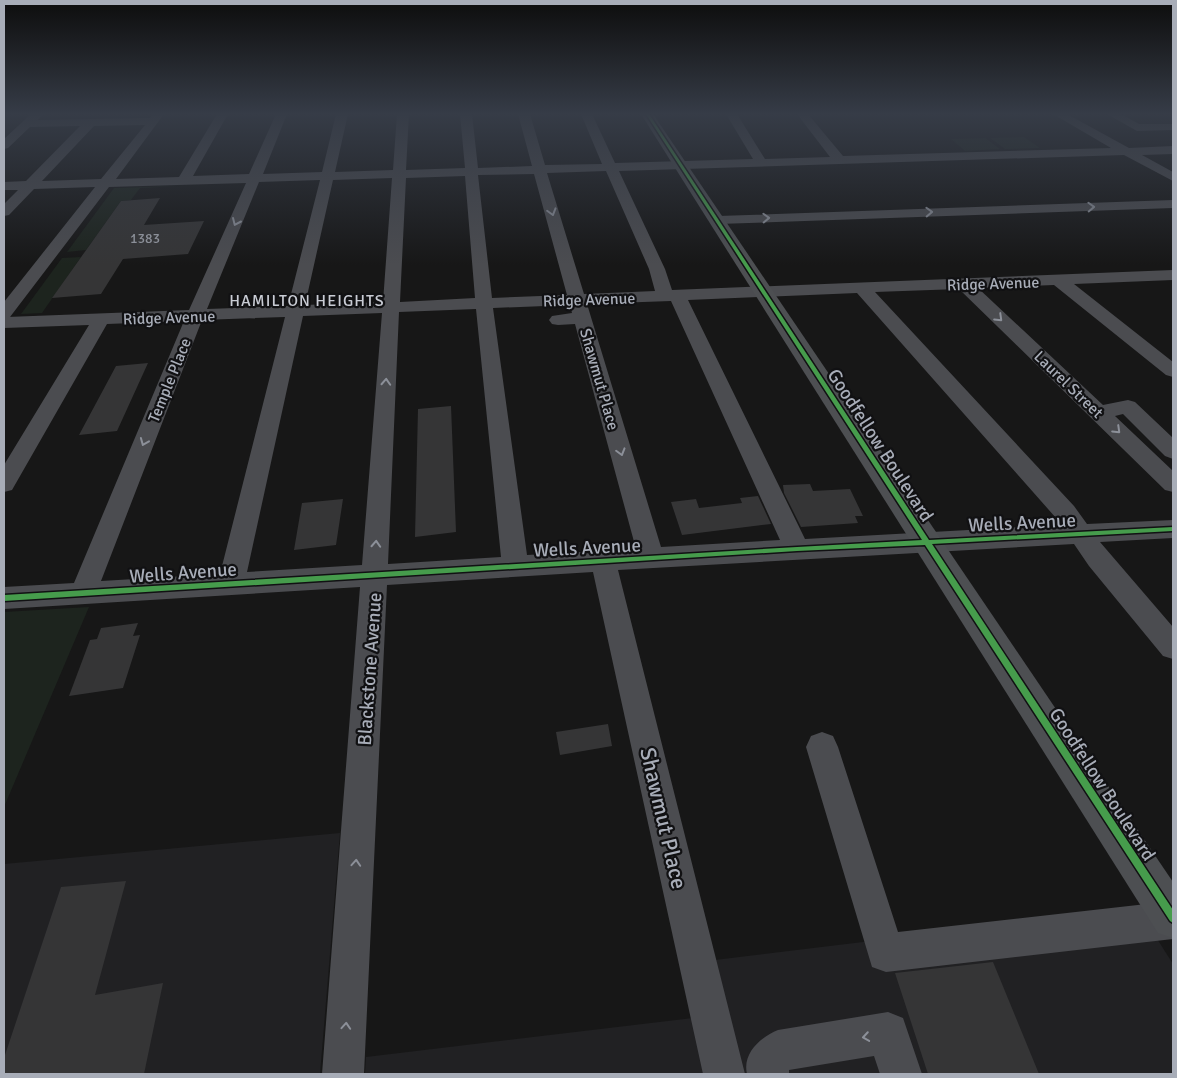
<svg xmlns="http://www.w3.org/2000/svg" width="1177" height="1078" viewBox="0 0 1177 1078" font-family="Signika,sans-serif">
  <rect width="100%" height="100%" fill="#171717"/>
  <!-- built -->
  <path fill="#212123" d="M340,833L320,1074H4V864Z
    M1154,934L1173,964V1074H742L715,960L871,941Z
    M693,1018L706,1074H365L366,1057Z"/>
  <!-- green -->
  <path fill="#1d241e" d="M1024,137L1040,148L1005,149L990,138Z
    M985,138L1000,149L965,151L951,139Z
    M179,186L140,188L131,200L121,201L86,250L67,252L114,188Z
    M81,257L42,313L21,314L62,258Z
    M89,607L4,807V612Z"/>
  <!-- building -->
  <path fill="#353536" d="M160,198L144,225L204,221L188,254L123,259L101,294L52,298L121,201Z
    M148,363L117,431L79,435L116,366Z
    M451,406L456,532L415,537L418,409Z
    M810,484L813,491L850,489L863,516H855L858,523L801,527L784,493L783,485Z
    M758,496L771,524L682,535L671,502L696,499L699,508L742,503L740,498Z
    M343,499L336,545L294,550L302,503Z
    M138,623L133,636L140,635L123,688L69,696L90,640L97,639L101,628Z
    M608,724L612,746L560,755L556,732Z
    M126,881L95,995L163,983L144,1074H4V1058L61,887Z
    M993,962L1039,1074H928L895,973Z"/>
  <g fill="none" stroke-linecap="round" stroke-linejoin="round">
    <!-- minor -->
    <path fill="#4b4c50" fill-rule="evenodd" d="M31,114H43L38,120L150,118L153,114H164L116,179L179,177L217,114H228L193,176L249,174L276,114H287L263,174L322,172L336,114H348L335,172L393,170L397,114H409L406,170L465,168L460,114H472L478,168L532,166L518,114H530L545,165L602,164L581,114H592L615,163L753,159L726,114H737L765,159L830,157L797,114H808L843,156L1111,148L1053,114H1067L1129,148L1173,146V154L1142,155L1173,172V181L1124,155L619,171L665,269L672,290L1173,270V280L1074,284L1173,362V377L1166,375L1054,285L978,288L1103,405L1128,400L1135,402L1173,438V459L1165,456L1123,414L1115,416L1173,471V492L1165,490L959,289L875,292L1074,506L1087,524L1173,520V538L1100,542L1173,627V659L1163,656L1089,566L1074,544L618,570L745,1074H703L593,572L387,585L364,1074H322L360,587L4,609V587L74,583L184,321L107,324L12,490L4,492V465L89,325L4,328V302L95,187L34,189L9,215L4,216V204L18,190H4V182L26,181L80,126L30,127L8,148L4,149V139ZM145,125L101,179L42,181L94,126ZM606,171L649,269L655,291L584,294L547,173ZM534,174L567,295L492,298L478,175ZM465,176L475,298L400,302L406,178ZM392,178L383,302L305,305L333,180ZM320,180L288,306L207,309L259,182ZM246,183L189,310L7,317H10L109,187ZM857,293L1056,518L1061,525L805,539L688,300ZM671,301L780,540L661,547L587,304ZM570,305L572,313L552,316L549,320L552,324L558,325L575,324L636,549L527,555L493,308ZM476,309L501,557L388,564L399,312ZM382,313L362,565L247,572L303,316ZM285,317L220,574L101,581L202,320Z
      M1107,114H1121L1139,124H1173V130L1137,131Z
      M1173,200V208L718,224L713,223L711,220L713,217L718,216Z
      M822,732L833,736L838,747L898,932L1173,901V939L886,972L872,967L806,747L811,736Z
      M888,1012L903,1018L922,1074H880L874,1056L789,1070V1074H747C742,1053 761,1037 778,1030Z"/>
    <!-- major -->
    <path fill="#4d4f52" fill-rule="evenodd" d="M641,114H653L1173,882V938L1158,933Z"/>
    <!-- cycleway casing -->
    <g stroke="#111113" stroke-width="3">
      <path id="cycleway" d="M646,114H649L929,540L1173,527V531L932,544L1173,910V923L1170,921L925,545L797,551L4,601V595L797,547L922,540Z"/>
    </g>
    <!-- cycleway -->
    <use href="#cycleway" fill="#469c4c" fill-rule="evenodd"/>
  </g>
  <!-- one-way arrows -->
  <defs><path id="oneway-chevron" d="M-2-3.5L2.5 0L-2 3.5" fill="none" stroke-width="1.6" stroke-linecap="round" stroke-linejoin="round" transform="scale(1.25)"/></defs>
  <g stroke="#8c9099">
    <use href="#oneway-chevron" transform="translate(1091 207) rotate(-2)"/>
    <use href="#oneway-chevron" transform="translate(552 212) rotate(74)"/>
    <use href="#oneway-chevron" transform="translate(929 212) rotate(-2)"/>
    <use href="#oneway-chevron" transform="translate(766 218) rotate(-2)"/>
    <use href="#oneway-chevron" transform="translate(236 222) rotate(114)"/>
    <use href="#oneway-chevron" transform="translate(999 318) rotate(44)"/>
    <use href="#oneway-chevron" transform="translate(386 382) rotate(-87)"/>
    <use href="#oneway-chevron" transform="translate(1117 430) rotate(44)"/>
    <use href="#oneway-chevron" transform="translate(144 442) rotate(112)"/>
    <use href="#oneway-chevron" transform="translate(621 452) rotate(74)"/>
    <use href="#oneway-chevron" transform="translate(376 544) rotate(-87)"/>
    <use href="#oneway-chevron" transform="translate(356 863) rotate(-86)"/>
    <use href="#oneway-chevron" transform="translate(346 1026) rotate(-86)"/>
    <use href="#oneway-chevron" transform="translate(866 1037) rotate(171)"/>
  </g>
  <!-- sky -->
  <linearGradient id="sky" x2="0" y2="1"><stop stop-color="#0d0d0d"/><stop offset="0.43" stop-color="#363c47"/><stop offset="1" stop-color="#363c47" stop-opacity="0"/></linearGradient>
  <rect width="1177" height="265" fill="url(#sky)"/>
  <g text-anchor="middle" stroke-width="4.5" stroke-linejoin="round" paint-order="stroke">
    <!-- far-number labels -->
    <g font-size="14" fill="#8b8f98">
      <text x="145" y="243">1383</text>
    </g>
    <!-- far-street labels -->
    <g font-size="16" fill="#a8adb8" stroke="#111113">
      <text transform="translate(993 283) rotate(-2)" y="6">Ridge Avenue</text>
      <text transform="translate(589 299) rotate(-2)" y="6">Ridge Avenue</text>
      <text transform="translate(169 317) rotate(-2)" y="6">Ridge Avenue</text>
      <text transform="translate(600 379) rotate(74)" y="6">Shawmut Place</text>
      <text transform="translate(169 380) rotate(-68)" y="6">Temple Place</text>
      <text transform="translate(1069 384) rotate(44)" y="6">Laurel Street</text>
    </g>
    <!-- far-neighbourhood labels -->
    <g font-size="16" letter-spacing="1" fill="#c9ccd4" stroke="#111113">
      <text x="307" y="306">HAMILTON HEIGHTS</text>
    </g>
    <!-- street labels -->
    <g font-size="19" fill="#a8adb8" stroke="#111113">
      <text transform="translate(881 445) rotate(57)" y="7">Goodfellow Boulevard</text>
      <text transform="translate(1022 522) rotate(-3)" y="7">Wells Avenue</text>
      <text transform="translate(587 547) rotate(-3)" y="7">Wells Avenue</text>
      <text transform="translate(183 572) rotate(-4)" y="7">Wells Avenue</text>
      <text transform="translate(369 669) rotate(-86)" y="7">Blackstone Avenue</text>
      <text transform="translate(1103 784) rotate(57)" y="7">Goodfellow Boulevard</text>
    </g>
    <!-- near-street labels -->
    <g font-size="22" fill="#a8adb8" stroke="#111113">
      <text transform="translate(664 818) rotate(77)" y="8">Shawmut Place</text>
    </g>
  </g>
  <!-- border -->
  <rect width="1177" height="1078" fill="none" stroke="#a8adb8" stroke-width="10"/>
</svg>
